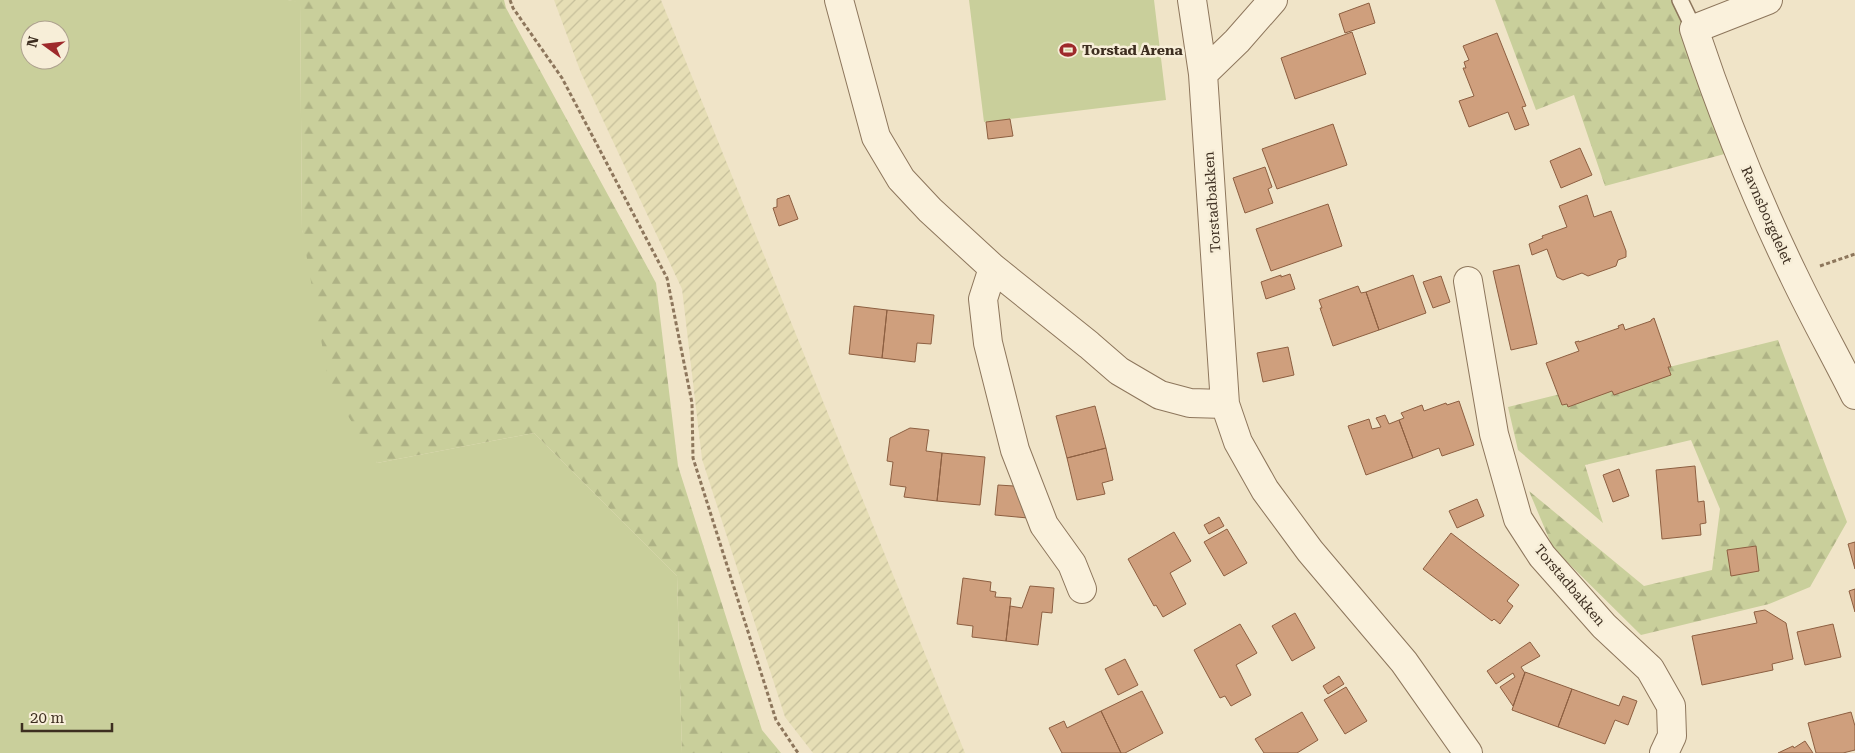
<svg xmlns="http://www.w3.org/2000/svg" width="1855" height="753" viewBox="0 0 1855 753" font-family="'Roboto Serif',serif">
  <defs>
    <pattern id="farmland-furrows" width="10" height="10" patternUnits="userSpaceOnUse" patternTransform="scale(1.25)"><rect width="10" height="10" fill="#e6deb5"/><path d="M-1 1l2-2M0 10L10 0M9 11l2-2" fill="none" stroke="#c6bf9b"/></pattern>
    <pattern id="forest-firs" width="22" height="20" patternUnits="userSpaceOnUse" patternTransform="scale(1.25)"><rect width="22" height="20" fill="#c9cf9b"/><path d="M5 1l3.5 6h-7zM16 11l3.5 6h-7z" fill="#aeb285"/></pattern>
  </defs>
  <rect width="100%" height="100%" fill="#f0e4c8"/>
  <!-- farmland -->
  <path fill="url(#farmland-furrows)" d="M554,0H661L965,753H813L785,717L702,459L682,289L581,73Z"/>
  <!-- grass -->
  <path fill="#c9cf9b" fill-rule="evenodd" d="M0,0H288L300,2L302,230L377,463L534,433L677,576L682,753H0ZM30,30H60V60H30Z
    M969,0H1154L1166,100L984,122Z"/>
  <!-- forest -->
  <path fill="url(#forest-firs)" d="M288,0H504L506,8L656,283L678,466L762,730L781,753H682L677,576L534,433L377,463L329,385L302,230L300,3Z
    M1495,0H1678L1732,152L1605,186L1574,95L1536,110Z
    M1778,340L1847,522L1810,587L1769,604L1641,635L1553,548L1529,491L1644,586L1712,570L1720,509L1691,440L1585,465L1603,523L1518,450L1508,407Z"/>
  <!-- building -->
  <path fill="#cf9f7d" stroke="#8d5f41" d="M1369,3L1375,23L1345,33L1339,14Z
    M1352,32L1366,74L1295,99L1281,58Z
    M1497,33L1526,106L1522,107L1529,125L1515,130L1508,112L1469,127L1459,101L1474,96L1463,68H1466L1464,62L1469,60L1463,46Z
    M1010,119L1013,136L988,139L986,122Z
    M1333,124L1347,165L1277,189L1262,149Z
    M1580,148L1592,175L1561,188L1550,161Z
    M1265,167L1272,187L1268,189L1273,203L1245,213L1233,178Z
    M789,195L798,219L779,226L773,208L777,207V199Z
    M1587,195L1594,217L1611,211L1626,251V257L1618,260L1616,266L1588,276L1582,273L1563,280L1557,277L1547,249L1532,255L1529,244L1543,238L1542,236L1567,227L1559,206Z
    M1328,204L1342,246L1271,271L1256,229Z
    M1519,265L1537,344L1511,350L1493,271Z
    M1290,274L1295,289L1266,299L1261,282L1281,275V277Z
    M1413,275L1426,313L1379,330L1366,292Z
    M1441,276L1450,302L1433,308L1423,282Z
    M1358,286L1361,293L1366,292L1379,330L1333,346L1320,308H1322L1319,300Z
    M854,306L887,310L882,358L849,354Z
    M887,310L934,315L931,344L917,343L915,362L882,358Z
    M1654,318L1671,367H1668L1671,375L1614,395L1612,391L1568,407L1567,404L1562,405L1546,363L1579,351L1575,342L1579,341V342L1619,328L1618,326L1623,324L1625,330L1651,321V320Z
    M1288,347L1294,375L1263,382L1257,353Z
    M1459,401L1474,445L1442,456L1439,448L1413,458L1399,420L1404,418L1401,413L1422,405L1424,411L1446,403L1447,405Z
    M1095,406L1106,448L1067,458L1056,416Z
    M1385,415L1389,424L1399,420L1413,458L1366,475L1348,426L1369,419L1372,429L1381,427L1376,418Z
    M910,428L929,430L926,451L942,453L937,501L904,497L906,487L890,485L893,462L887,461L890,438Z
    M1106,448L1113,480L1102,483L1105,494L1077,500L1067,458Z
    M942,453L985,457L980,505L937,501Z
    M1695,466L1698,502L1704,501L1706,523L1700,524L1701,535L1662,539L1656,470Z
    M1619,469L1629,496L1613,502L1603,475Z
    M998,485L1014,486L1028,518L995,515Z
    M1477,499L1484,516L1457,528L1449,511Z
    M1219,517L1224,526L1209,534L1204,525Z
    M1227,529L1247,563L1224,576L1204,542Z
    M1174,532L1191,561L1170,573L1186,604L1163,617L1156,605L1154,606L1128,559Z
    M1451,533L1519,585L1507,601L1513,606L1500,624L1494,619L1492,621L1423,569Z
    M1855,542V569L1848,544Z
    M1756,546L1759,571L1731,576L1727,550Z
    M963,578L991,582L990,591L996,592L995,597L1011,598L1006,641L972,637L973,626L957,624Z
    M1030,586L1054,588L1052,613L1042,612L1038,645L1006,641L1010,606L1022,608Z
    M1855,589V612L1849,591Z
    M1765,610L1786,623L1793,659L1772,664L1773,670L1702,685L1692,636L1757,623L1754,612Z
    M1295,613L1315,648L1292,661L1272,626Z
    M1240,624L1257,653L1236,665L1251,695L1231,706L1225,696L1220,698L1194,650Z
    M1833,624L1841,657L1805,665L1797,632Z
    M1530,642L1540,656L1521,667L1525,673L1513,706L1500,687L1515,677L1513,673L1496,684L1487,671Z
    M1125,659L1138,685L1118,695L1105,669Z
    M1525,672L1572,689L1558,727L1512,710Z
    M1339,676L1344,684L1328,694L1323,686Z
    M1346,687L1367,721L1345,734L1324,700Z
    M1572,689L1619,706L1623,696L1637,701L1628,725L1615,720L1605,744L1558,727Z
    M1142,691L1163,733L1125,753H1121L1101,711Z
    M1101,711L1121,753H1062L1049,728L1064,721L1067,728Z
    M1302,712L1318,740L1297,753H1264L1255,739Z
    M1851,712L1855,726V750L1843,753H1816L1808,723Z
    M1805,741L1813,753H1778L1793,746L1794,748Z"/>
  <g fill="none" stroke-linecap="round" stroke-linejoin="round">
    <!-- service casing -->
    <g stroke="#8d765c" stroke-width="18">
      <path id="service" d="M1680,0L1694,29"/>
    </g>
    <!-- minor casing -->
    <g stroke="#8d765c" stroke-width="30">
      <path id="minor" d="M839,0L876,137L901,179L930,210L993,268L1089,345L1119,371L1160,395L1190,403L1225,404
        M1192,0L1203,74L1225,404L1238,442L1265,490L1310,551L1404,662L1468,753
        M1768,0L1694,29C1722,113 1755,196 1794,276C1813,316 1835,355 1855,395
        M1203,74L1237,41L1273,0
        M993,268L983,299L988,343L1015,450L1044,525L1072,564L1082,589
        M1468,281L1494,434L1518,519L1542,556L1604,626L1650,669L1671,706L1672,736L1664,753"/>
    </g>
    <!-- path -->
    <path stroke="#8d765c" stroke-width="3" stroke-dasharray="4 2.5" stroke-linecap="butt" d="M510,0L513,8L562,78L667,278L692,403L693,458L776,720L798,753
      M1820,266L1855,254"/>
    <!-- service -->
    <use href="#service" stroke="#faf1dc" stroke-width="15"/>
    <!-- minor -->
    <use href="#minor" stroke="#faf1dc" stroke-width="28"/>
  </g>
  <!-- icons -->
  <defs>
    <g id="stadium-bare" transform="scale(1.35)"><path d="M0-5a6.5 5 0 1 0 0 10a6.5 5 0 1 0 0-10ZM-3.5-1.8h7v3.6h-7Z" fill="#9e2a2b" stroke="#f7eed8" stroke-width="2.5" paint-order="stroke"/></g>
  </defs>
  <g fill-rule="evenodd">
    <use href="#stadium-bare" x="1068" y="50"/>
  </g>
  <g text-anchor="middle" stroke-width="5" stroke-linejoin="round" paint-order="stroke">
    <!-- poi labels -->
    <g font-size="14" font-weight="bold" fill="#3d2e20" stroke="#f7eed8" text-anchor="start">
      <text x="1082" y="55">Torstad Arena</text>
    </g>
    <!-- street labels -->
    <g font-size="14" fill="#3d2e20" stroke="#f7eed8">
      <text transform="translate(1212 202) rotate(-94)" y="5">Torstadbakken</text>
      <text transform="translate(1767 215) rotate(66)" y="5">Ravnsborgdelet</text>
      <text transform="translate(1570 585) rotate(50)" y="5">Torstadbakken</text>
    </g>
  </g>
  <!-- north arrow -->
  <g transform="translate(45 45) rotate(285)"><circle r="24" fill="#f7eed8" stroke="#ada18e"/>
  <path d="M0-4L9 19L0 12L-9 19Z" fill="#9e2a2b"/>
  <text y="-8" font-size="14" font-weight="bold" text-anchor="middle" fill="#3d2e20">N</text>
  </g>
  <!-- scale -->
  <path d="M22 723v8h90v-8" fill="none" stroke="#3d2e20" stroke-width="2.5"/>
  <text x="30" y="723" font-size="15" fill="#3d2e20" stroke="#f7eed8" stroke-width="4" paint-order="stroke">20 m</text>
</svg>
